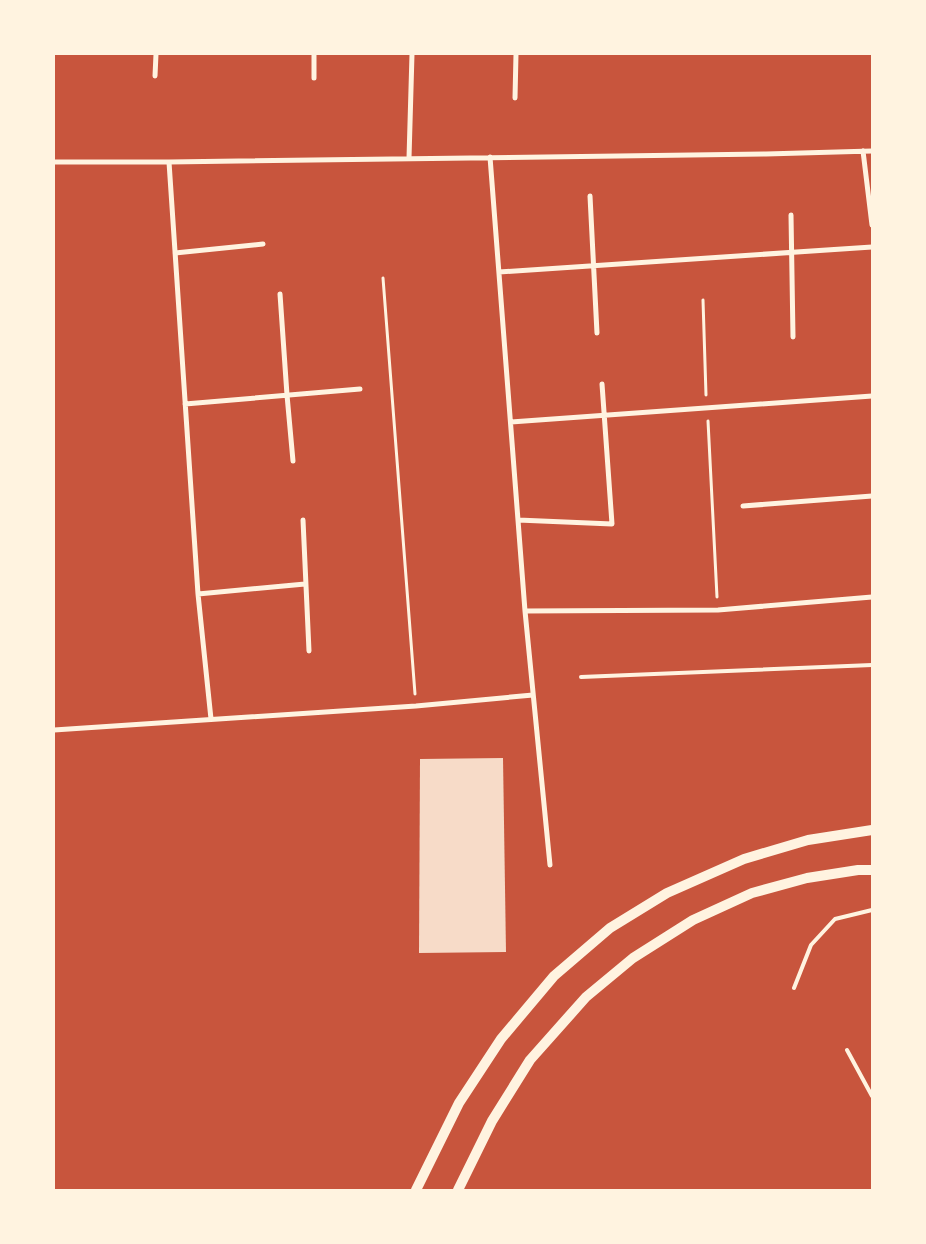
<svg xmlns="http://www.w3.org/2000/svg" width="926" height="1244" viewBox="0 0 926 1244" font-family="Raleway,sans-serif">
  <rect width="100%" height="100%" fill="#c8553d"/>
  <!-- building -->
  <path fill="#f7dbc8" d="M503,758L506,952L419,953L420,759Z"/>
  <g fill="none" stroke-linecap="round" stroke-linejoin="round">
    <!-- path -->
    <path stroke="#fff3e0" stroke-width="3" d="M383,278L415,694
      M703,300L706,395
      M708,421L717,597"/>
    <!-- service -->
    <path stroke="#fff3e0" stroke-width="4" d="M581,677L872,665
      M794,988L811,945L835,919L872,910
      M847,1050L872,1096"/>
    <!-- minor -->
    <path stroke="#fff3e0" stroke-width="5" d="M314,54V78
      M155,76L156,54
      M515,98L516,54
      M863,151L872,225
      M490,157L525,611L550,865
      M409,158L412,54
      M54,162H169L766,154L872,151
      M169,162L198,594L211,719
      M590,196L597,333
      M791,215L793,337
      M175,253L263,244
      M499,272L872,247
      M280,294L287,395L293,461
      M185,404L360,389
      M511,422L872,396
      M743,506L872,496
      M303,520L309,651
      M518,520L612,524L602,384
      M198,594L305,584
      M525,611L718,610L872,597
      M54,730L416,706L533,695"/>
    <!-- secondary -->
    <path stroke="#fff3e0" stroke-width="10" d="M416,1190L459,1103L501,1039L554,976L610,928L667,893L744,859L808,840L872,830
      M458,1190L492,1121L530,1060L586,997L633,958L693,920L752,893L807,878L858,870H872"/>
  </g>
  <!-- border -->
  <rect width="926" height="1244" fill="none" stroke="#fff3e0" stroke-width="110"/>
</svg>
